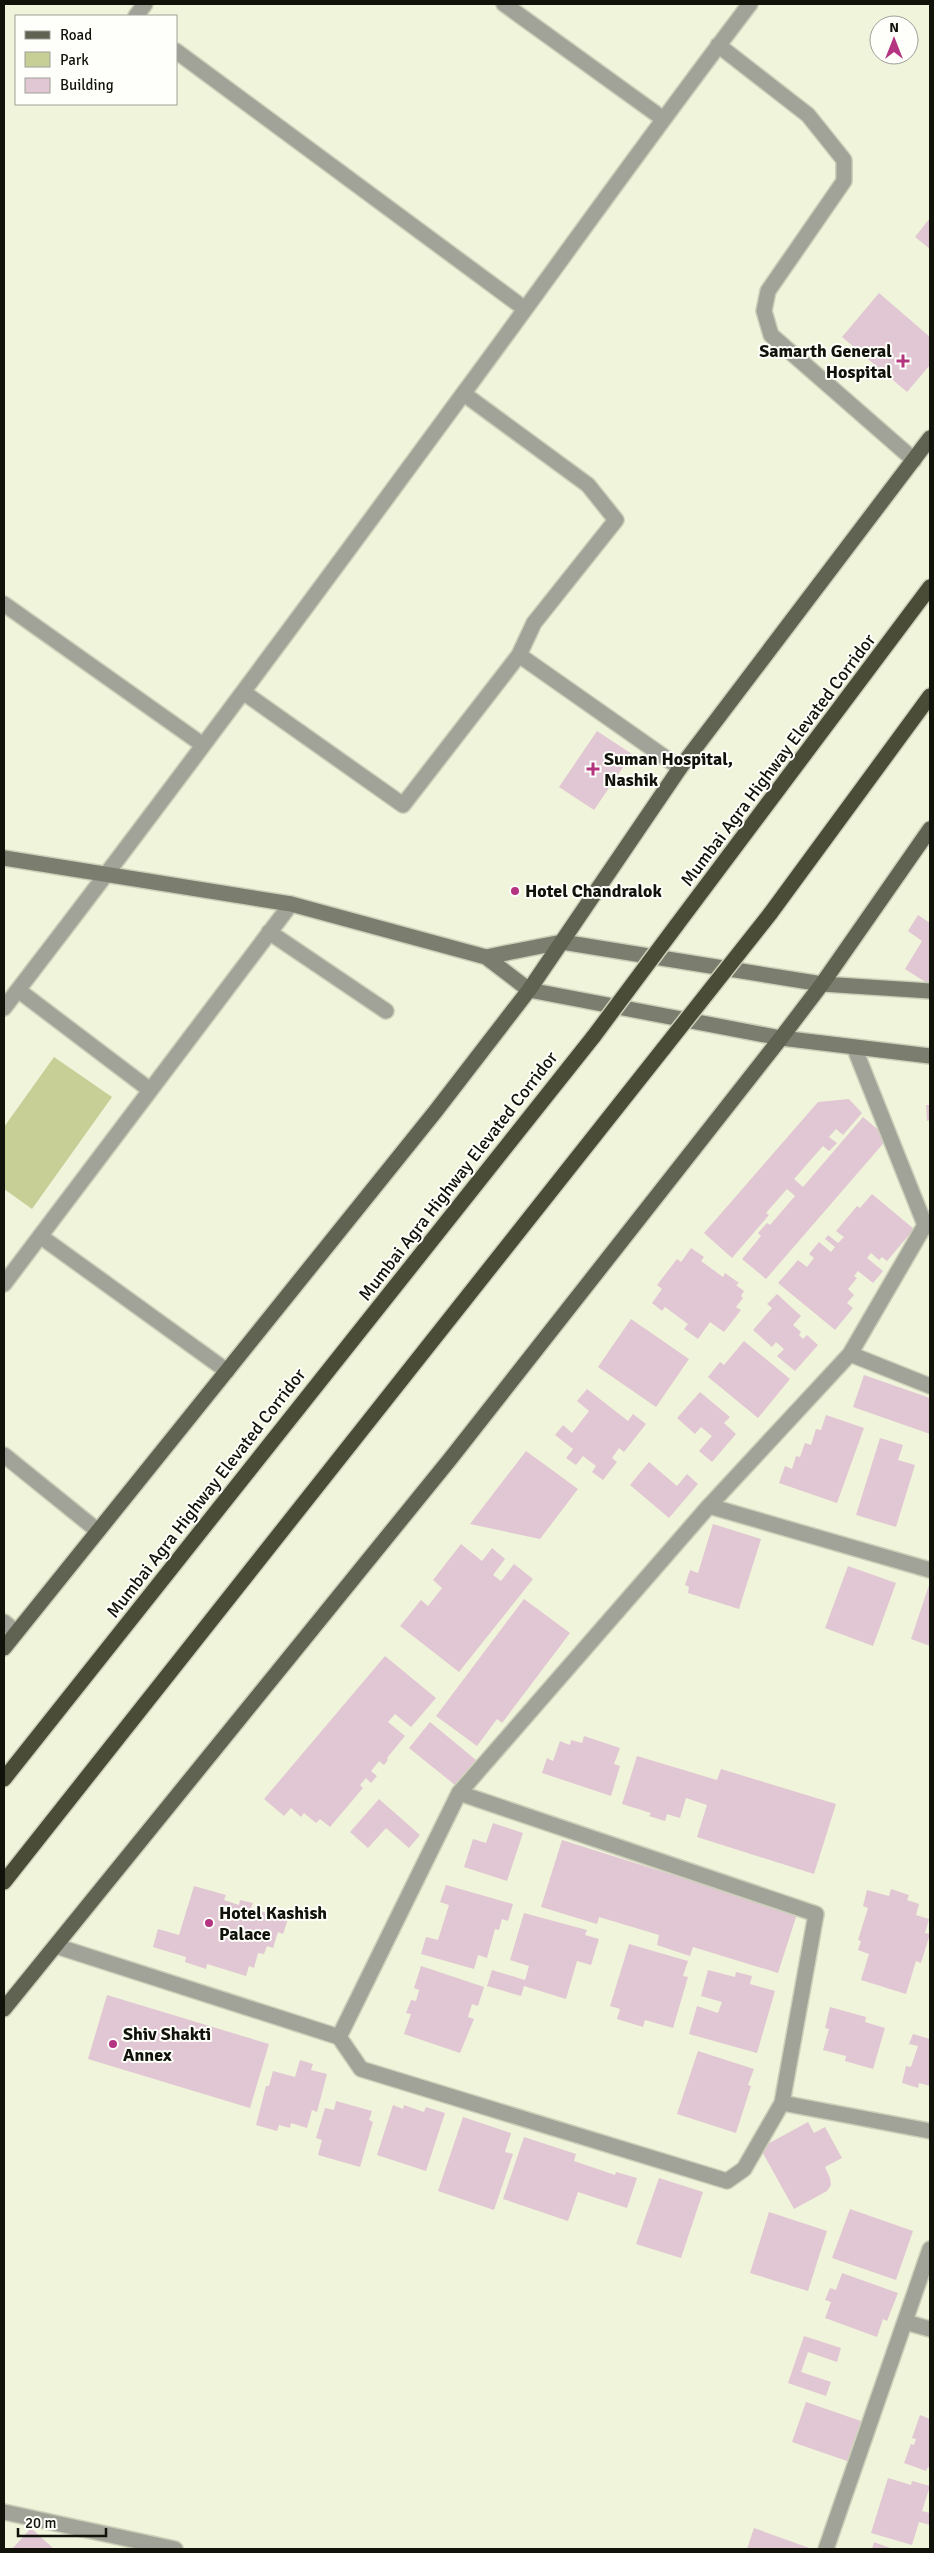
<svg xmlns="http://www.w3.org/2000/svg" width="934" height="2553" viewBox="0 0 934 2553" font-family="Signika,sans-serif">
  <rect width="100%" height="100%" fill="#f0f4db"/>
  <!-- green -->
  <path fill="#c7cf97" d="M54,1057L112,1097L32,1209L4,1189V1127Z"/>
  <!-- building -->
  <path fill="#e1c7d3" d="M930,218V249L915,237Z
    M879,293L930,337V365L907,392L842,337Z
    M597,731L632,754L594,810L559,787Z
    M918,915L930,923V985L905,969L922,941L908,931Z
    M849,1099L862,1113L843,1135L836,1129L829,1137L837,1143L829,1151L823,1146L794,1179L803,1187L863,1117L888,1138L766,1279L742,1259L761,1236L758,1233L767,1223L770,1225L795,1196L787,1189L766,1213L769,1215L732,1258L704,1233L818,1102Z
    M926,1105H930V1120L927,1121Z
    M872,1194L914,1229L887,1261L882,1257L879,1260L871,1253L867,1258L883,1271L873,1283L858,1271L854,1276L857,1278L848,1289L854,1295L847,1303L853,1308L835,1330L778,1283L798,1260L807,1267L814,1258L809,1254L819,1242L831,1252L835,1247L825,1239L828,1235L838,1243L844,1237L836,1231L857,1206L860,1208Z
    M691,1248L704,1257L701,1261L723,1277L725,1273L739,1283L736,1285L744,1291L741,1296L743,1298L736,1307L741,1310L724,1332L710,1322L698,1339L684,1329L688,1324L665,1307L662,1311L652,1303L662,1289L657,1285L677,1259L681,1262Z
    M777,1294L801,1316L793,1325L801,1332L799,1335L803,1339L807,1335L818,1345L795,1371L777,1356L784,1349L776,1342L772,1347L753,1330L772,1308L767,1304Z
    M631,1319L689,1359L656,1407L598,1367Z
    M744,1341L790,1379L758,1418L708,1377L720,1362L724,1365Z
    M864,1375L930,1398V1434L853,1407Z
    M587,1389L628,1421L633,1414L646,1424L624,1452L619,1448L612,1458L617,1462L603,1480L592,1472L596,1466L583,1456L576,1465L566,1458L573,1449L555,1435L563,1425L572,1433L589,1411L577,1401Z
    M700,1392L730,1417L724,1423L736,1434L712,1462L699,1451L712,1436L701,1427L695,1434L677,1418Z
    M826,1415L864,1428L837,1503L779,1483L785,1466L792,1469L796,1456L800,1457L805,1443L811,1445L816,1429L821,1430Z
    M880,1438L903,1445L898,1460L915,1465L896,1527L856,1515Z
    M526,1451L578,1489L540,1539L470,1524Z
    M649,1462L677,1486L687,1474L698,1484L669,1518L630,1485Z
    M713,1524L761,1539L739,1609L688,1593L689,1587L685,1585L690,1570L698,1573Z
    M461,1544L482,1561L492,1548L505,1559L493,1575L501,1581L514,1564L533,1579L459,1672L400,1626L421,1600L428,1606L442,1588L433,1580Z
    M848,1566L896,1583L873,1646L825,1628Z
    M930,1582V1646L911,1639Z
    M524,1599L570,1633L502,1723L497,1719L477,1746L436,1716Z
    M385,1656L436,1698L411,1727L395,1714L388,1722L405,1736L387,1758L388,1760L384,1765L379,1761L371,1771L377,1776L371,1783L366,1778L360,1785L363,1788L330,1827L320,1819L316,1823L304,1813L301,1817L291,1808L284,1816L264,1799Z
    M430,1722L476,1760L455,1785L409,1748Z
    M584,1736L620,1748L614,1764L620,1766L611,1796L542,1773L547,1758L553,1761L560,1741L570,1745L571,1740L582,1743Z
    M637,1756L717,1780L721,1769L836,1804L814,1874L697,1837L707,1805L686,1798L680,1818L667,1814L665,1821L649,1816L651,1813L622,1804Z
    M379,1799L420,1835L409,1848L386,1828L368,1848L350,1832Z
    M493,1823L523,1833L507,1881L464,1867L473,1839L486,1843Z
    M562,1840L797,1914L778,1973L693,1947L690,1956L657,1945L659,1935L599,1917L597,1924L541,1907Z
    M446,1885L513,1904L508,1921L502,1919L499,1930L495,1929L487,1958L478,1955L474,1969L421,1954L426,1937L438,1940L449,1905L440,1902Z
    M194,1886L226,1895L224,1900L239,1905L240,1900L253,1903L251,1908L288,1919L283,1934L278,1932L273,1948L267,1946L264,1954L258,1953L254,1968L249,1966L246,1976L207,1964L206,1969L185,1962L186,1957L153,1947L158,1929L179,1935Z
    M891,1889L909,1895L907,1900L919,1904L916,1915L929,1919L925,1933L930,1934L921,1963L916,1961L906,1994L861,1980L869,1954L858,1950L861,1941L858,1940L868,1908L863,1906L867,1890L889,1896Z
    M524,1913L587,1930L585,1935L599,1939L591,1965L577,1961L566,1999L524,1986L521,1996L487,1986L492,1970L525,1980L529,1966L510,1960Z
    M629,1944L688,1961L683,1976L688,1977L673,2028L645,2020L643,2027L617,2019L620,2009L610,2006Z
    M421,1966L484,1987L478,2006L472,2004L468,2017L474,2019L460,2053L404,2034L411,2014L406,2013L411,2000L416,2001L419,1990L414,1988Z
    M708,1970L735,1977L736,1972L752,1976L750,1984L775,1991L757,2053L689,2034L697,2006L718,2013L722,2002L701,1996Z
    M107,1995L269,2044L250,2108L88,2059Z
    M830,2007L866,2017L865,2022L885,2028L873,2069L845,2061L846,2056L823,2050L829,2029L825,2028Z
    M913,2034L930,2039V2086L919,2083L918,2088L902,2083L906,2066L911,2067L918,2046L909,2044Z
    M698,2051L754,2069L748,2085L751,2086L736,2133L677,2114Z
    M300,2060L313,2064L311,2070L327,2074L317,2112L312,2110L307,2128L291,2123L290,2128L279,2125L277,2131L256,2125L266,2086H269L273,2071L295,2077Z
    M336,2101L372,2111L369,2120L373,2122L360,2167L318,2155L322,2140L316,2138L325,2108L334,2110Z
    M393,2105L403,2109L404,2105L424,2112L426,2107L445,2113L426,2171L377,2155Z
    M463,2117L511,2133L505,2152L513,2154L494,2210L438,2191Z
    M808,2122L814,2133L825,2127L842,2158L825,2167L830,2178L831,2185L827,2191L794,2209L760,2148Z
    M524,2137L576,2154L574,2161L615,2175L616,2172L637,2178L627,2208L578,2192L568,2221L503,2199Z
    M659,2178L703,2192L681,2258L636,2244Z
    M850,2209L913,2231L896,2280L832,2258Z
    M769,2212L827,2231L808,2291L750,2273Z
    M842,2273L898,2293L887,2321L883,2319L877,2337L825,2318L831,2302L825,2300L830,2288L836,2290Z
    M804,2336L841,2348L837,2362L808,2352L801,2372L831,2382L826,2396L788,2383Z
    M806,2402L861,2421L847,2461L792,2442Z
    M920,2415L930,2419V2468L928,2467L926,2471L904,2463L911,2444L914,2445L916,2439L912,2438Z
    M888,2478L911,2485L912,2481L930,2486L922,2511L930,2513V2525L919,2522L912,2545L871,2533Z
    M31,2528L54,2549H12Z
    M754,2528L812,2549H747Z
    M874,2542L893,2549H872Z"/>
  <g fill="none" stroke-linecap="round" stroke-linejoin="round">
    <!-- street casing -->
    <g stroke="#ccd0b9" stroke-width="18">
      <path id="street" d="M504,4L662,118
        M136,16L145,4
        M718,45L808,115L844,160V181L768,291L764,311L771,335L914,460
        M176,51L525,309
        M4,604L203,745
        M519,655L680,768
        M243,692L403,805L519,655L534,623L616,520L588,485L464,394
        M269,932L386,1011
        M18,990L150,1090
        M4,1008C160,806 312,600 463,394C559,264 652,132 750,4
        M40,1236L227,1371
        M4,1284L291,904
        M850,1354L930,1386
        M4,1455L98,1531
        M709,1506L930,1570
        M4,1622L16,1632
        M56,1946L339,2037L459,1793L709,1506L850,1354L925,1225L854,1047
        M339,2037L361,2069L727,2181L744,2169L782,2103L816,1914L459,1793
        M782,2103L930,2131
        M905,2322L930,2329
        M4,2512L175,2549
        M826,2549L930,2249"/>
    </g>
    <!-- secondary casing -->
    <g stroke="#ccd0b9" stroke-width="18">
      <path id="secondary" d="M4,858L291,904L486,957L529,990L781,1038L930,1056
        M486,957L562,942L822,984L930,991"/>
    </g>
    <!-- primary casing -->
    <g stroke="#ccd0b9" stroke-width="18">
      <path id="primary" d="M4,1648L435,1112L529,990L680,768L930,438
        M4,2009L451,1458L781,1038L822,984L930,829"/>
    </g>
    <!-- highway casing -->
    <g stroke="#ccd0b9" stroke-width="18">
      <path id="highway" d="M770,914L930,696
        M676,926L930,587
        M4,1779L594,1036
        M4,1882L664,1048"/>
    </g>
    <!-- street -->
    <use href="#street" stroke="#a1a398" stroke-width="15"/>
    <!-- secondary -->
    <use href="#secondary" stroke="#7b7d6e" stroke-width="15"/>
    <!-- primary -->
    <use href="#primary" stroke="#606351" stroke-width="15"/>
    <!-- highway -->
    <use href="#highway" stroke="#4a4c38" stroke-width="15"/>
    <!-- highway-bridge casing -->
    <g stroke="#ccd0b9" stroke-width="18" stroke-linecap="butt">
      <path id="highway-bridge" d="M594,1036L676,926
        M664,1048L770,914"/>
    </g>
    <!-- highway-bridge -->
    <use href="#highway-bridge" stroke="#4a4c38" stroke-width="15"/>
  </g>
  <!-- markers -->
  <g fill="#b43481" stroke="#fefffa" stroke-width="2">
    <path d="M900.5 353.5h5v5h5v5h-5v5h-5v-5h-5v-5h5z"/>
    <path d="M590.5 761.5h5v5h5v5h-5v5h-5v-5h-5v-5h5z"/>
    <circle cx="515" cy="891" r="5"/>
    <circle cx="209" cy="1923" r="5"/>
    <circle cx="113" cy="2044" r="5"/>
  </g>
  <g text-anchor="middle" stroke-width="4" stroke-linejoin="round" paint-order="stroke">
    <!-- poi labels -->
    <g font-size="18" font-weight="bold" fill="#111209" stroke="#fefffa" text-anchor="start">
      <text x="892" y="357" text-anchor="end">Samarth General<tspan x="892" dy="21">Hospital</tspan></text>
      <text x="604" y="765">Suman Hospital,<tspan x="604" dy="21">Nashik</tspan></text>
      <text x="525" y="897">Hotel Chandralok</text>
      <text x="219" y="1919">Hotel Kashish<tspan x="219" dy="21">Palace</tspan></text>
      <text x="123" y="2040">Shiv Shakti<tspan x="123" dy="21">Annex</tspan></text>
    </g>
    <!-- street labels -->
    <g font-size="18" fill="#111209" stroke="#fefffa">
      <text transform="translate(778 760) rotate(-53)" y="6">Mumbai Agra Highway Elevated Corridor</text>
      <text transform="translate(458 1176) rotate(-52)" y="6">Mumbai Agra Highway Elevated Corridor</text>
      <text transform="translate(206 1493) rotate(-52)" y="6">Mumbai Agra Highway Elevated Corridor</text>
    </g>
  </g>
  <!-- border -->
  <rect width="934" height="2553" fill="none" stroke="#111209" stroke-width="10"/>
  <!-- legend -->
  <rect x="15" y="15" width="162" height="90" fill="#fefffa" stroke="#9fa09a"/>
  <rect x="25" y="31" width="25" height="8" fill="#606351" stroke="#9fa09a"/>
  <text x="60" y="40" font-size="15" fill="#111209">Road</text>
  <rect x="25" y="52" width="25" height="15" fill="#c7cf97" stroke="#9fa09a"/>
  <text x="60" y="65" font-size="15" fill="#111209">Park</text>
  <rect x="25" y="78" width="25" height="15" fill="#e1c7d3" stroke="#9fa09a"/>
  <text x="60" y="90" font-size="15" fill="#111209">Building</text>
  <!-- north arrow -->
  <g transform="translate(894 40)"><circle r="24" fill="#fefffa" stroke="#9fa09a"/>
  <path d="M0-4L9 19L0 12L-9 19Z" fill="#b43481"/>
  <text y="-8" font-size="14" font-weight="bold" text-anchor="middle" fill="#111209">N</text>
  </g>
  <!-- scale -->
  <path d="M18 2528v8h88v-8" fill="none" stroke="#111209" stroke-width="2.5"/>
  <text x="25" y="2528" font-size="15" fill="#111209" stroke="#fefffa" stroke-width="4" paint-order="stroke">20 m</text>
</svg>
